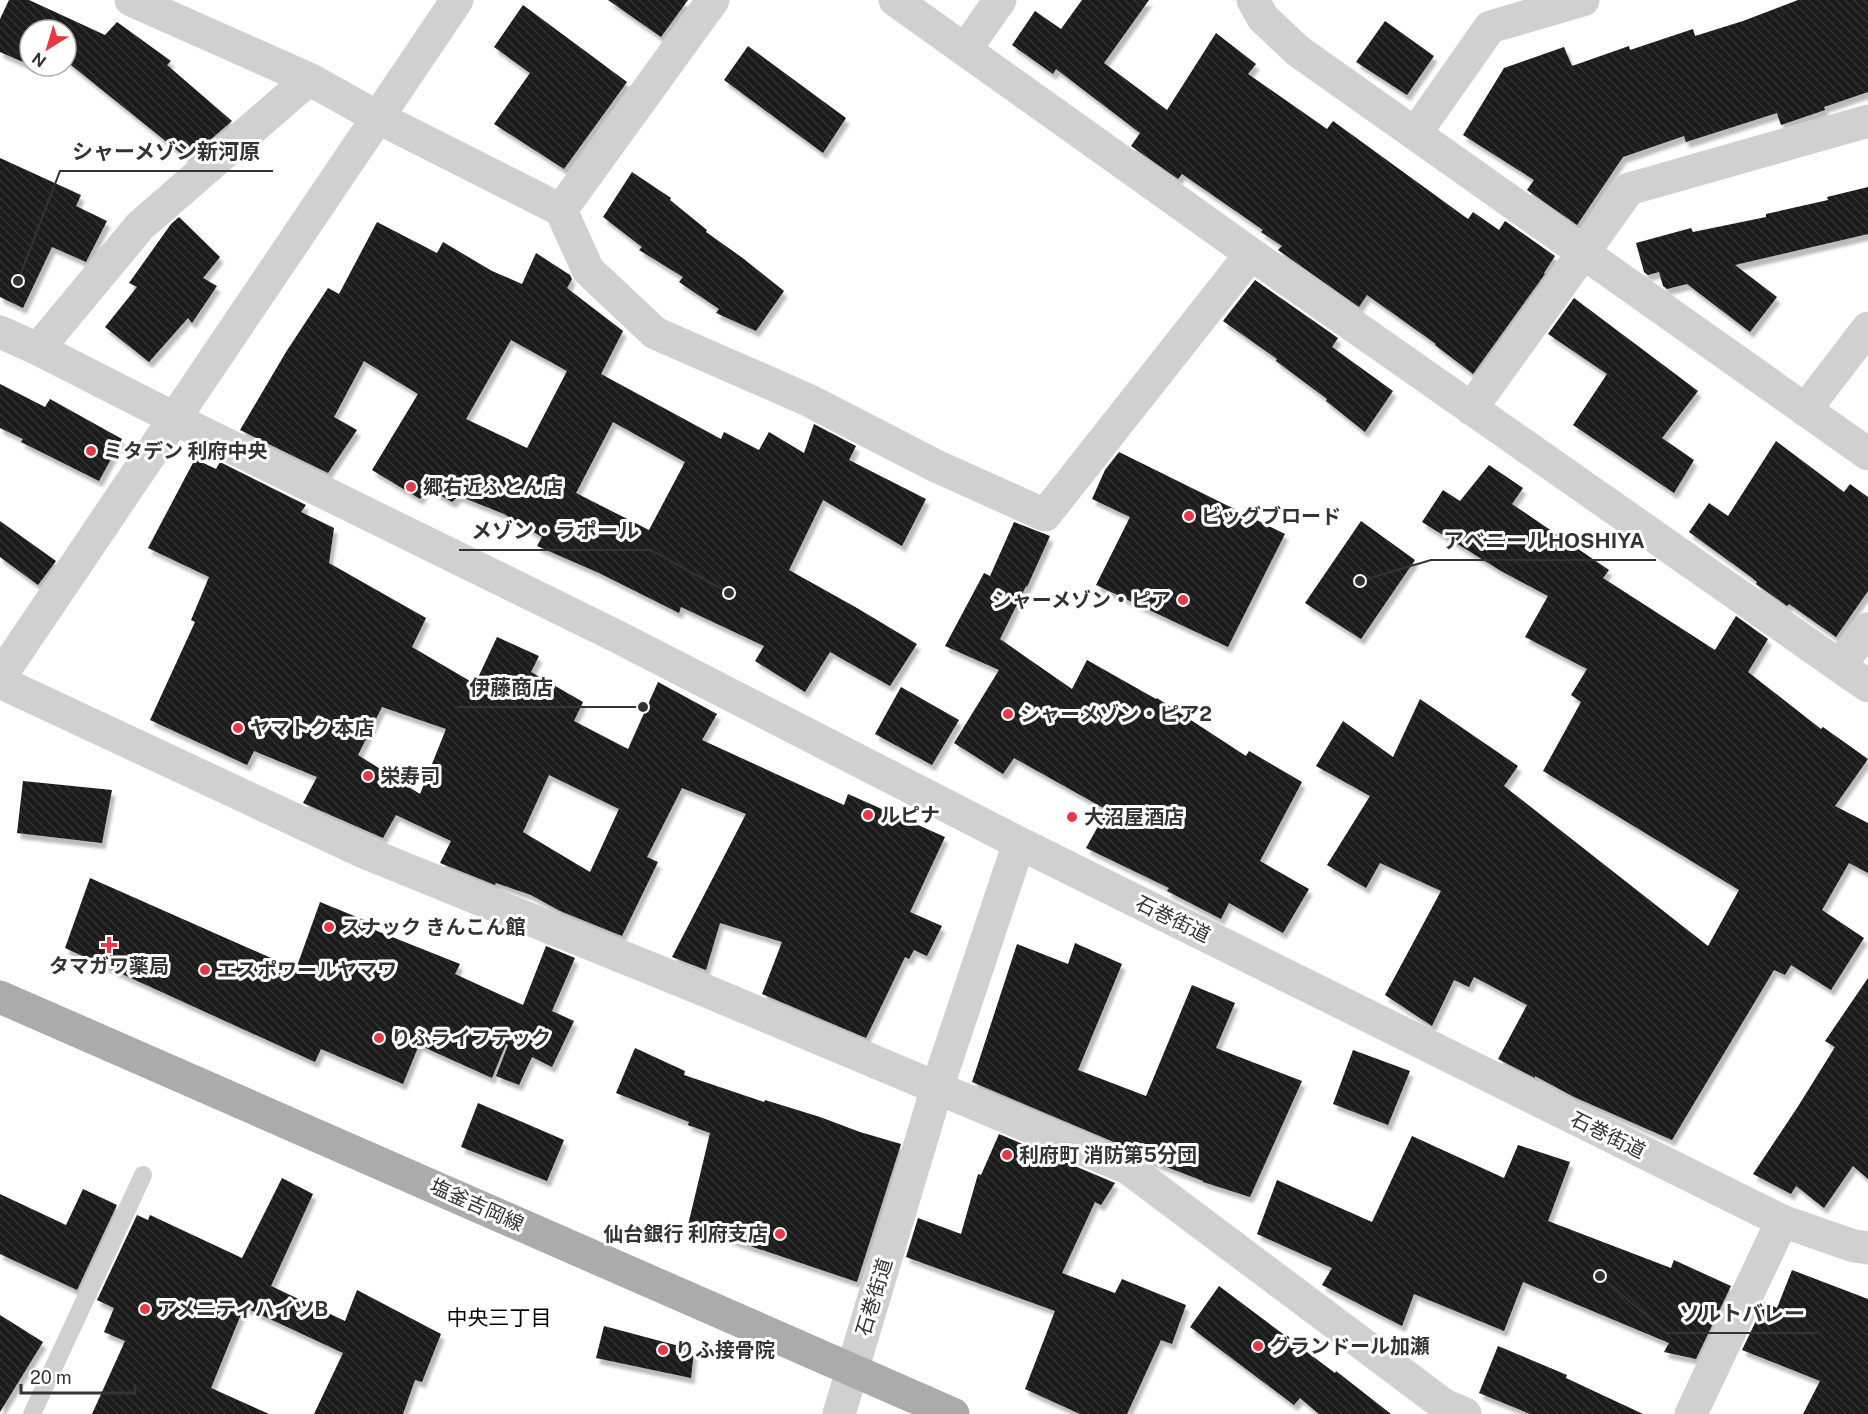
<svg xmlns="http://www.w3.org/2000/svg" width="1868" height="1414" viewBox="0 0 1868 1414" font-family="'Public Sans','Noto Sans JP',sans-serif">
  <defs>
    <pattern id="building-back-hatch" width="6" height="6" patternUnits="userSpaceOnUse" patternTransform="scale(1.5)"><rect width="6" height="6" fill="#1a1a1a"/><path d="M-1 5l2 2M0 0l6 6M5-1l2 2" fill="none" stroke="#333"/></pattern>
    <filter id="shadow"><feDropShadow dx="3.5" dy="6" stdDeviation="1.5" flood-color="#0004"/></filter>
  </defs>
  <rect width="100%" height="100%" fill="#fff"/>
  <!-- building -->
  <path fill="url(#building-back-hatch)" fill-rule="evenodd" filter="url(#shadow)" d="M9,0H29L105,35L117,22L171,61L167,65L232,121L188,159L66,61V30H30V65L0,52V19Z
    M608,0H688L661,37Z
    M1082,0H1149L1104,63L1167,110L1216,33L1256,64L1248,74L1327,129L1333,121L1468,219L1473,212L1499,230L1505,221L1555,256L1544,273L1545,274L1473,374L1435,345L1436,344L1367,295L1359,307L1278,250L1282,246L1261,232L1263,230L1182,174L1178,179L1131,146L1140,133L1056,69L1053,74L1012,45L1035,11L1061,29Z
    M1798,0H1868V92L1824,107L1825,110L1781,125L1777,113L1686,142L1684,136L1623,157L1577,225L1527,190L1534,180L1463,135L1504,68L1564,47L1572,66L1629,46L1630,50L1693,29L1695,36L1743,21Z
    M523,5L627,82L564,169L494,124L530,73L494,47Z
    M1385,21L1434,56L1407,95L1356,62Z
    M748,46L846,118L823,153L724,80Z
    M0,158L81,195L76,206L107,221L86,262L52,247L23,308L0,297Z
    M632,172L671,198L670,200L707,230L706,232L744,259L784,291L756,331L716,313L719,309L679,282L683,277L639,250L642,247L603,217Z
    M1868,187V234L1735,265L1777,297L1750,332L1687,284L1667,289L1663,286L1659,272L1648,275L1644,272L1636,243L1691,228L1693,232L1766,217V214L1828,200L1827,197Z
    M179,217L220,257L203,278L217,286L192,323L188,318L149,362L105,327L137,287L129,283L171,224Z
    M377,222L437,253L443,242L492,271L522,284L536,253L570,275L572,279L567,288L623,331L601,374L721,439L724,432L759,450L769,432L804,453L814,424L856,446L849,460L926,499L902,546L823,500L789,570L857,608L917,644L890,686L830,652L805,692L755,661L764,646L681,607L679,613L599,573L537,546L542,537L504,514L459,496L452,502L427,488L420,499L372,470L418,394L364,361L334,417L357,430L328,473L240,430L286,352L328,288L339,294ZM511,340L567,371L527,448L466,419ZM613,422L685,462L649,530L576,493Z
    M1255,280L1338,338L1332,347L1393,391L1365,432L1326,401L1327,399L1276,361L1277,359L1223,321Z
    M1574,298L1698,391L1662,438L1694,460L1674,493L1573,425L1607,374L1548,334Z
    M0,384L45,407L50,399L122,439L99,481L21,442L23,439L0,428Z
    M1776,441L1844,492L1850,484L1868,497V591L1836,637L1789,604L1787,606L1756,584L1757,582L1751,577L1689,532L1709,503L1728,516Z
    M1119,452L1285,534L1228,647L1096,585L1130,517L1092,499L1105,470Z
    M195,459L216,469L220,462L306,505L301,512L334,528L329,563L426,618L412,647L475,684L497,637L539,656L531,672L583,702L574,721L628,749L658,682L717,714L702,740L844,805L848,794L945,837L910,912L942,926L927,956L914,950L909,959L905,957L866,1038L762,994L782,942L720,923L706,970L672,957L746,814L682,788L647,857L658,862L622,936L560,911L531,895L496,883L495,885L440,863L451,841L396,815L383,838L303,803L317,777L254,751L247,765L150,720L195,622L191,620L209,577L148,548ZM382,707L446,729L420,794L358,755ZM549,775L619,809L590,872L523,832Z
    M1489,465L1523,488L1512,504L1609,570L1603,578L1715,650L1736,616L1768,639L1748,672L1821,729L1823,727L1868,759L1835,806L1868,823V873L1849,863L1822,910L1864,938L1831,990L1791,965L1785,975L1774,970L1672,1140L1574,1097L1535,1076V1078L1498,1059L1527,1005L1474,977L1469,987L1454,980L1432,1026L1385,995L1441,891L1380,863L1366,888L1327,865L1370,796L1316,766L1343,721L1393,757L1420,699L1518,766L1504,786L1708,946L1739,890L1543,771L1581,702L1571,695L1587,669L1525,637L1548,596L1501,571L1422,522L1443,490L1460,501Z
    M0,521L56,561L38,585L0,557Z
    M1361,521L1415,560L1361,639L1305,603Z
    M1014,522L1050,536L1027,587L1026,586L1000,639L1072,689L1087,660L1156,699L1157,698L1246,756L1249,751L1302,782L1260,861L1309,889L1283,933L1229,903L1221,919L1167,891L1169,888L1086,848L1107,810L1014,758L1003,774L954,743L999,670L945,646L984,573L990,576Z
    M901,687L959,720L932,765L875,734Z
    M23,781L112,790L102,843L17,833Z
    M90,878L296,969L320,902L374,924L372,929L460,964L455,974L523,1005L546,946L575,958L552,1011L574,1021L552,1067L532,1057L519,1085L496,1076L508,1045L506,1044L492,1078L419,1045L403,1084L321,1049L315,1062L65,948Z
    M1075,943L1122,964L1078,1070L1146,1096L1192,985L1235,1003L1216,1048L1302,1081L1250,1197L1203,1182V1181L1151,1161L1135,1151L972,1082L1017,944L1068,964Z
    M1868,978V1179L1853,1166L1824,1208L1796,1186L1791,1194L1753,1174L1797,1108L1835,1047L1825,1041Z
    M635,1048L685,1071L684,1075L764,1102L765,1100L820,1117L860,1132L901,1144L857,1282L688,1225L710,1133L688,1125L689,1122L616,1093Z
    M1353,1050L1410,1071L1388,1125L1333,1104Z
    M478,1103L564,1140L547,1181L461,1147Z
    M999,1134L1115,1183L1101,1205L1095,1202L1062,1273L1115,1293L1122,1279L1186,1305L1172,1344L1161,1340L1127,1414H1080L1025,1389L1055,1311L906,1257L918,1218L961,1234L978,1174L981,1175Z
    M1412,1136L1504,1178L1518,1145L1570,1162L1548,1221L1671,1268L1674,1260L1731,1286L1696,1359L1664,1352L1669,1343L1523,1282L1504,1331L1414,1294L1402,1326L1322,1285L1332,1268L1257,1234L1277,1180L1372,1222Z
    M282,1178L313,1194L271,1286L345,1321L357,1290L441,1334L422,1382L415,1380L403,1414H314L343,1353L244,1307L211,1388L269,1414H92L125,1341L104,1332L114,1308L97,1300L137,1215L148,1220L150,1215L242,1258Z
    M83,1189L117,1205L77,1290L0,1254V1194L66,1225Z
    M1792,1270L1868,1299V1414H1803L1820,1381L1742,1350L1765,1302L1777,1308Z
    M1219,1286L1335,1373L1336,1371L1391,1414H1319L1300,1398L1294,1405L1190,1327Z
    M0,1315L43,1342L0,1412Z
    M604,1326L694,1350L691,1378L596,1358Z
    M1498,1346L1567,1375L1566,1378L1643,1414H1530L1479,1393Z"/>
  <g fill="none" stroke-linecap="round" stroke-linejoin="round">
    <!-- service -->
    <path stroke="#d0d0d0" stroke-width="18" d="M32,1414L143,1175"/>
    <!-- minor -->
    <path stroke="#d0d0d0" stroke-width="33" d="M131,0L309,79L377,117
      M895,0L1251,254L1868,686
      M1253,0L1263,18L1298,51L1868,454
      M965,50L1000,0
      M1415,134L1490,27L1583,0
      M561,210L588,270L655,333L808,400L936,466L1045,515L1251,254
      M38,349L140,226L309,79
      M1471,409L1629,189L1868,121
      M1805,410L1868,328
      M1839,666L1868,629
      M0,682L366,853L704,990L1128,1168L1444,1405L1465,1414
      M1691,1414L1782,1221"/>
    <!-- tertiary -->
    <path stroke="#d0d0d0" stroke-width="33" d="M377,117L561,210L713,0
      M0,332L38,349L201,432L616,636L1019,843L1782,1221L1854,1246L1868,1248
      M0,677L457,0
      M839,1414L937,1088L1019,843"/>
    <!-- primary -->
    <path stroke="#ababab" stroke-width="33" d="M0,997L953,1414"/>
  </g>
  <!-- markers -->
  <g fill="#e63946" stroke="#fff" stroke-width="2">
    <circle cx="91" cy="451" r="6"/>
    <circle cx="411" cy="487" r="6"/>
    <circle cx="1189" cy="516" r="6"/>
    <circle cx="1183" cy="600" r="6"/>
    <circle cx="1008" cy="714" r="6"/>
    <circle cx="238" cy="728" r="6"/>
    <circle cx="368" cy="776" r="6"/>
    <circle cx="868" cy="815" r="6"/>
    <circle cx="1072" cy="817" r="6"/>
    <circle cx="329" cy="927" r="6"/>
    <path d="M106 936h6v6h6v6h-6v6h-6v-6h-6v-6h6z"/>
    <circle cx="205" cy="970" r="6"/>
    <circle cx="379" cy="1038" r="6"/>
    <circle cx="1007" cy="1155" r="6"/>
    <circle cx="780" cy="1234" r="6"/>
    <circle cx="145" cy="1309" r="6"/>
    <circle cx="1258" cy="1346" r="6"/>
    <circle cx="663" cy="1350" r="6"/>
  </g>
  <g text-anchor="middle" stroke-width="6" stroke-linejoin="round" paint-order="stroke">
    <!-- poi labels -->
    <g font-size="20" font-weight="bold" fill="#333" stroke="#fff" text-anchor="start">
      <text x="103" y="458">ミタデン 利府中央</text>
      <text x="423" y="494">郷右近ふとん店</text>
      <text x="1201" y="523">ビッグブロード</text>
      <text x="1171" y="607" text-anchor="end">シャーメゾン・ピア</text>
      <text x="1020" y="721">シャーメゾン・ピア2</text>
      <text x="250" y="735">ヤマトク 本店</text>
      <text x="380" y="783">栄寿司</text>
      <text x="880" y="822">ルピナ</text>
      <text x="1084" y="824">大沼屋酒店</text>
      <text x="341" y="934">スナック きんこん館</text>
      <text x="109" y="973" text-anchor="middle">タマガワ薬局</text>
      <text x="217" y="977">エスポワールヤマワ</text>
      <text x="391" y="1045">りふライフテック</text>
      <text x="1019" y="1162">利府町 消防第5分団</text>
      <text x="768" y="1241" text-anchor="end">仙台銀行 利府支店</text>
      <text x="157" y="1316">アメニティハイツB</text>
      <text x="1270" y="1353">グランドール加瀬</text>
      <text x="675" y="1357">りふ接骨院</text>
    </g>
    <!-- street labels -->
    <g font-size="20" fill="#333" stroke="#fff">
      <text transform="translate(1173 919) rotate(26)" y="7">石巻街道</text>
      <text transform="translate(1608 1135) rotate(26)" y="7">石巻街道</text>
      <text transform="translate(477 1205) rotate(24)" y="7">塩釜吉岡線</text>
      <text transform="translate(874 1297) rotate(-73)" y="7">石巻街道</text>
    </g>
    <!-- neighbourhood labels -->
    <g font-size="21" fill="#000" stroke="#fff">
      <text x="499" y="1325">中央三丁目</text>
    </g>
  </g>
  <!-- callouts -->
  <path fill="none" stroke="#333" stroke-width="2" d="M18 281L60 171H273M729 593L651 550H459M1360 581L1431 560H1656M643 707L565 707H457M1600 1276L1667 1333H1817"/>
  <g fill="#333" stroke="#fff" stroke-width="2">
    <circle cx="18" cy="281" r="6"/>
    <circle cx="729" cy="593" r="6"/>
    <circle cx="1360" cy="581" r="6"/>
    <circle cx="643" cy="707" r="6"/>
    <circle cx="1600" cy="1276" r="6"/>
  </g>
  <g font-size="21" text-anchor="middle" font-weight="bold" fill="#333" stroke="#fff" stroke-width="6" stroke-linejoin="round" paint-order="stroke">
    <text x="166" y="159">シャーメゾン新河原</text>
    <text x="555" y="538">メゾン・ラポール</text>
    <text x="1544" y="548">アベニールHOSHIYA</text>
    <text x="511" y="695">伊藤商店</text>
    <text x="1742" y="1321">ソルトバレー</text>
  </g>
  <!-- north arrow -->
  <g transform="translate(48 48) rotate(217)"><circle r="28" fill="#ffffff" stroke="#adadad" stroke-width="1.5"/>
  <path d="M0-4.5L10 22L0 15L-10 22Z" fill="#e63946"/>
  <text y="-9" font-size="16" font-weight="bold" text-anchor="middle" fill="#333333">N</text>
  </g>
  <!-- scale -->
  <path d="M21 1384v9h114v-9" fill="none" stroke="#333333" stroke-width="3"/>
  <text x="30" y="1384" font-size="18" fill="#333333" stroke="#ffffff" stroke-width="4.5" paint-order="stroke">20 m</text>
</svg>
